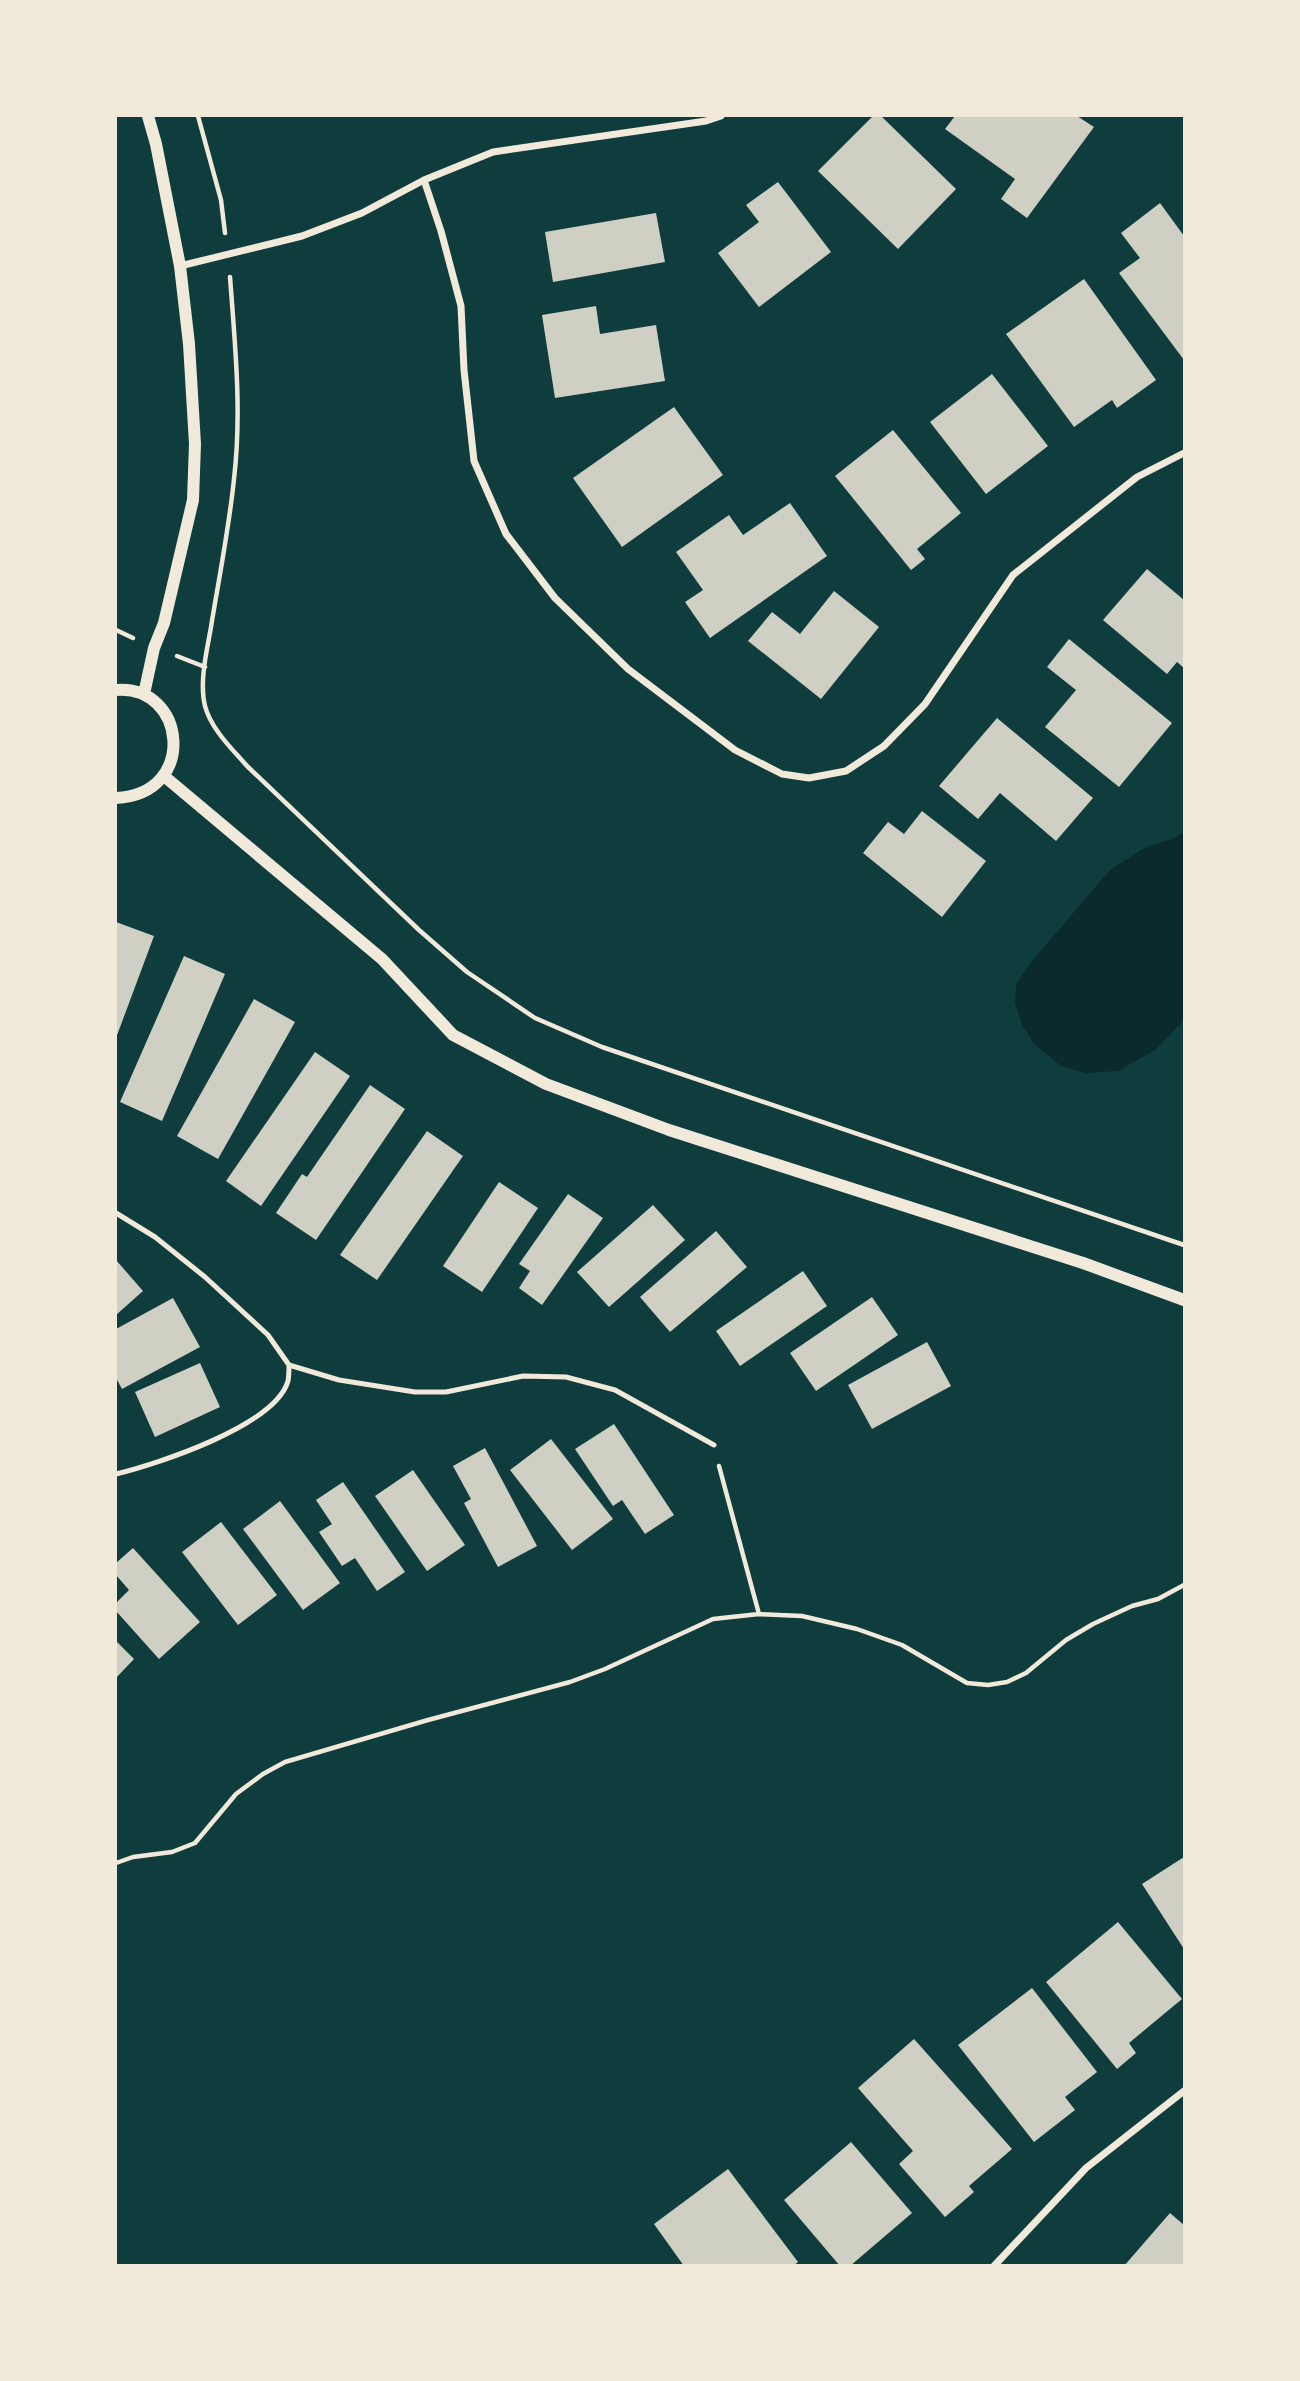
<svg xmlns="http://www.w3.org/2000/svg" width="1300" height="2381" viewBox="0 0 1300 2381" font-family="Overpass,sans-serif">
  <rect width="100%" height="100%" fill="#0f3d3e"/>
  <!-- water -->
  <path fill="#0a2a2b" d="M1184,833V1020L1155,1050L1118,1071L1086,1073L1061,1066L1034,1044L1022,1025L1015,1003L1016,985L1032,961L1111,869L1148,846L1170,840Z"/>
  <!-- building -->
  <path fill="#cfcfc3" d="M873,116H881L956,189L898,249L818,171Z
    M955,116H1077L1094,127L1027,218L1001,199L1015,179L945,129Z
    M778,182L831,252L759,307L718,253L759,222L746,205Z
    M1160,203L1184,236V360L1119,273L1140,258L1121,233Z
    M656,213L665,262L553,282L545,232Z
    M1084,279L1156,380L1117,408L1112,400L1074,427L1006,334Z
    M596,306L600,334L656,325L665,381L555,398L542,315Z
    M992,374L1048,446L986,494L930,422Z
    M674,407L723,475L622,547L573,478Z
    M893,430L961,513L917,549L925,559L911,570L835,476Z
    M790,503L827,556L710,638L685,602L703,590L676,552L729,515L743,535Z
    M1147,569L1184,600V668L1177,662L1167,674L1103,620Z
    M834,591L879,627L821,699L748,641L772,612L800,634Z
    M1069,639L1172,723L1119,787L1045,727L1076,690L1047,667Z
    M997,718L1093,798L1056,841L1000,793L978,819L939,786Z
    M922,811L986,861L942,917L863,853L888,822L904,834Z
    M116,922L154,936L116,1038Z
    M184,956L225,974L162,1121L120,1102Z
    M254,999L295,1022L218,1159L177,1136Z
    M315,1052L350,1076L261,1206L226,1181Z
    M370,1085L405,1109L316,1240L276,1213L302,1174L307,1177Z
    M427,1131L463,1156L377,1280L340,1255Z
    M499,1182L538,1208L482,1292L443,1266Z
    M568,1194L603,1218L542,1305L519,1288L530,1271L519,1264Z
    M653,1205L685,1240L609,1307L577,1272Z
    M716,1231L747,1267L670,1332L640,1297Z
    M116,1260L143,1291L116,1315Z
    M803,1271L827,1306L740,1366L716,1331Z
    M872,1297L898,1335L816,1391L790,1353Z
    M173,1298L200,1347L122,1389L116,1378V1329Z
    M927,1342L951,1386L872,1429L848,1385Z
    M200,1363L220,1407L155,1437L135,1392Z
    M614,1424L674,1515L645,1534L622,1500L613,1506L575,1449Z
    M551,1439L613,1519L572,1550L510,1470Z
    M485,1448L537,1546L498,1567L464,1503L471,1499L453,1466Z
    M413,1470L465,1545L427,1571L375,1496Z
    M343,1482L405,1572L377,1591L355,1558L342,1566L319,1532L332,1524L316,1500Z
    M280,1501L340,1583L303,1610L243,1529Z
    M221,1522L277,1595L238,1625L182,1552Z
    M133,1548L200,1622L159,1659L116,1611V1603L129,1590L116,1575V1563Z
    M116,1641L134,1659L116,1678Z
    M1184,1857V1949L1142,1884Z
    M1118,1922L1182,1999L1129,2043L1136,2053L1117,2069L1046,1982Z
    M1032,1988L1097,2072L1065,2097L1075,2110L1034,2142L958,2045Z
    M914,2039L1012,2149L969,2186L974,2192L945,2217L899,2164L913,2151L858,2088Z
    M851,2142L912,2213L850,2266H840L784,2200Z
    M728,2169L798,2262L793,2266H684L654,2224Z
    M1170,2213L1184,2225V2266H1124Z"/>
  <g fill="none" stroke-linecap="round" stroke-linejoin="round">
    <!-- path -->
    <path stroke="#f1e9da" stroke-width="4.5" d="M198,116L221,200L225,233
      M230,277C235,344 242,412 234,479C229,528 219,578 211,627C207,650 199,682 205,706C211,729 232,749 247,766L419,930L467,972L535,1018L602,1047L1184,1245
      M116,630L133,638
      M177,656L205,667
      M719,1466L759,1614
      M116,1863L133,1857L172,1852L195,1843L236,1794L263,1774L285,1762L428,1720L570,1682L605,1669L713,1619L759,1614L802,1616L857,1629L902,1645L967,1683L988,1685L1007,1682L1026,1673L1066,1640L1093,1624L1132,1606L1158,1599L1184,1585"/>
    <!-- service -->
    <path stroke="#f1e9da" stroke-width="5" d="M116,1213L155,1237L205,1277L268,1335L289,1365L339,1380L415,1392H446L523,1376L566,1377L615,1390L714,1445
      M116,1474C157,1464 275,1426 288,1381C289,1376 289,1370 289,1365"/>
    <!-- minor -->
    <path stroke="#f1e9da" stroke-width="7" d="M424,180L493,152L706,121L721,116
      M180,266L302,236L362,213L424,180L441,231L461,306L464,370L474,461L506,534L555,598L628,669L735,750L782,774L809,778L846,771L884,746L925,704L1013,575L1137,477L1184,453
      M994,2266L1086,2168L1184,2091"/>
    <!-- tertiary -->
    <path stroke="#f1e9da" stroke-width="12" d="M116,690C186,684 199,794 116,798
      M144,694L154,648L164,623L193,500L195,444L189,344L180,266L156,144L148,116
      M164,776L382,959L453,1035L546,1084L669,1130L1083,1263L1184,1300"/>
  </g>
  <!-- border -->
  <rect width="1300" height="2381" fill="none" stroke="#f1e9da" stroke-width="234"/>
</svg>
